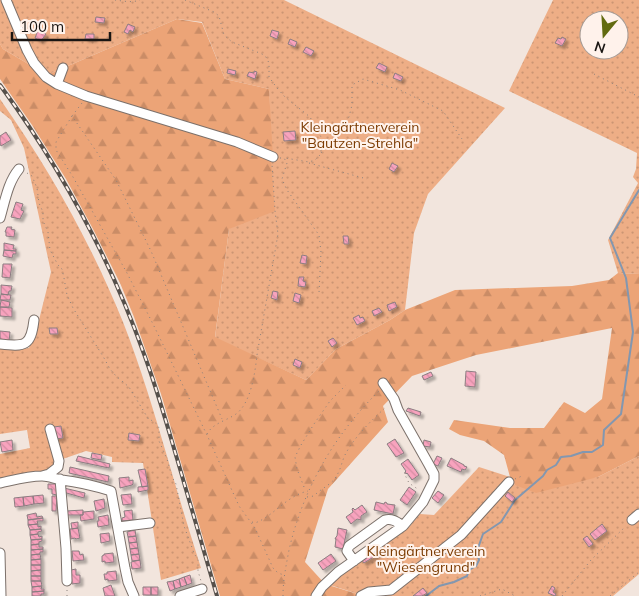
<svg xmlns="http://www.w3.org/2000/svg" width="639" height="596" viewBox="0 0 639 596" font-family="Mulish,sans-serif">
  <defs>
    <pattern id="grass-dots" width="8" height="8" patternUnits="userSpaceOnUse" patternTransform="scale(1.25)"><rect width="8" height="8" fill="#eeae86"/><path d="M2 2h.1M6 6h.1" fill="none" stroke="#cc9573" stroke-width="1.8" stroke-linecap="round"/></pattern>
    <pattern id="forest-firs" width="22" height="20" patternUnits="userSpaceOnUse" patternTransform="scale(1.25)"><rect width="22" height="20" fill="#eca477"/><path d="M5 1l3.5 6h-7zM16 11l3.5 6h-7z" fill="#ca8c66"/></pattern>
    <pattern id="building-back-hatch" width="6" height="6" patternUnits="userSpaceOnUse" patternTransform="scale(1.25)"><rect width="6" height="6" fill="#f8a3be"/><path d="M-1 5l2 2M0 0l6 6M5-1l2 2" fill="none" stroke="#d48ca2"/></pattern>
    <filter id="shadow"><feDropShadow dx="3" dy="3" stdDeviation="1" flood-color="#0004"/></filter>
  </defs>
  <rect width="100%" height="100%" fill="#f2e5dd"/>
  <!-- grass -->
  <path fill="url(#grass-dots)" fill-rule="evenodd" d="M0,0H284L505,108L428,194L414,233L405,310L390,320L336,349L306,380L215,338L229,229L271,161L269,89L225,79L202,22L177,19L47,75L3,49L0,44Z
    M553,0H639V274L618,273L608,240L638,183L633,177L636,169L637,153L509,91ZM589,20H619V50H589Z
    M0,99C49,169 91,243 123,322C141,368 155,415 169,463C179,498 190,533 201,568L161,580L143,463L112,462V457L86,451L54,462L55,466L44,472L0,478V454L30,448L27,430L0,434V348L20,349L29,348L39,320L51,272L24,148L11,120L0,111Z
    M639,456V574L613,596H364L330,585L340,575L356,563L409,527L420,514L434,515L479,467L510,477L515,485L598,477Z"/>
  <!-- forest -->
  <path fill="url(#forest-firs)" d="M177,19L202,23L225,79L269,89L273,157L271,161L275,211L229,229L215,337L306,380L336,349L390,320L405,310L455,290L572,286L609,280L618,273L639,274V456L598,477L536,493L515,485L510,477L504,455L484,441L460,435L449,429L454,420L510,428H544L564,402L585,413L602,399L612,328L476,355L412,376L383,406L388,422L328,489L305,562L325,584L364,596H220L161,394L134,317L120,283L93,229L66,179L32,125L0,79V44L3,49L47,75Z"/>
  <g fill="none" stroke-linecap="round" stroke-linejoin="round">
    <!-- stream -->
    <path stroke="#8297b0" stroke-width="2" d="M426,596L439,586L454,582L467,576L469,570L476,566L479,560L477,551L483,534L501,522L515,500L543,476L547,470L556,465L561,457L571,456L583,452H592L603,445L604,430L621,414L633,332L626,278L610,238L639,190"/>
  </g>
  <!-- building -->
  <path fill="url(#building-back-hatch)" stroke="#8b7d81" filter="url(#shadow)" d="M96,17L105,18L104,23L95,22Z
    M128,24L135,27L133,32L130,30L128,34L124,32Z
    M38,30L46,34L41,41L35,38Z
    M272,30L279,32L277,39L270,36Z
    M86,34H94V39H85Z
    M562,37L566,39L562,46L555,43L558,38L561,39Z
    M290,39L297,42L295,47L288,44Z
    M306,47L314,51L311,56L303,52Z
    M379,63L387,67L385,72L376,68Z
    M228,69L236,71L235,75L227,73Z
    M254,71L257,72L255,79L247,76L249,72L254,73Z
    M395,73L403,77L401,81L393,78Z
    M295,131L296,140L284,141L283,132Z
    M6,132L11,140L1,146L0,144V136Z
    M392,163L398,166L394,172L389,169Z
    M16,202L23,204L21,210L24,211L20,219L11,217Z
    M7,227H12L11,229L15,230L14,237L6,236V232H5Z
    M343,236H348L349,244H344Z
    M4,243L14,245L13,249H16V251L4,250Z
    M4,250L16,251V254H13L12,258L3,256Z
    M302,255L307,256L306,264L300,263Z
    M3,264H12L10,278L2,277Z
    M299,277H304L303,281L306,282L305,287L298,286Z
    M1,285L12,286L11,291H9L8,295L1,294Z
    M273,291L278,292L277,300L271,298Z
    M295,293L301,295L299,303L293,301Z
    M1,294L11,295L10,300H0Z
    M1,300L10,302L9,307H0Z
    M395,302L397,307L389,311L387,305Z
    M0,307L12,308V317L0,316Z
    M379,308L382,312L374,316L372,311Z
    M359,315L360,318L363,317L365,321L357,325L353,318Z
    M49,328H57L58,334H50Z
    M0,331L10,332L9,342L0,341Z
    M333,338L337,343L332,347L328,341Z
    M295,359L302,362L300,368L293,365Z
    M466,371L476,372L475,387L465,386Z
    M431,372L433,376L424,380L422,376Z
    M408,408L421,412L420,416L406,411Z
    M61,426L63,438L55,439L54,427Z
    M129,433L140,435L139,441L128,440Z
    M395,439L404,453L396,457L387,444Z
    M12,440L13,450L2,452L0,442Z
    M424,440L431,442L430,447L423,446Z
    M92,453L102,455L101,460L91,458Z
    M78,456L110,464L109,468L76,461Z
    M437,456L442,458L438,466L433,464Z
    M451,458L464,465V466L467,467L465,470L462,469L461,472L447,466Z
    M408,459L419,475L412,480L407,473L406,474L405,472L406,471L401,464Z
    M70,467L109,476L108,482L69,473Z
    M145,469L148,486L142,487L138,470Z
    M129,477V481L133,480V484L132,485L120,488L119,478Z
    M48,484H57V495L52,494V489H48Z
    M148,486V490L138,492V487Z
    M409,487L416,492L407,505L400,500Z
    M64,488L85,493L84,498L63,492Z
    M438,491L444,495L438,503L432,498Z
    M508,492L515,498L512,502L505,496Z
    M131,494L132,504L123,505L121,495Z
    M43,495L44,503L34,504L33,496Z
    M33,496L34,504L24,506L23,497Z
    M52,496H57L56,511H52Z
    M23,497L24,506L15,507L14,498Z
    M104,499L105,508L96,511L94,501Z
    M376,502L384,504L385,502L387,503V504L395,505L393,514L374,510Z
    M362,505L367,512L361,516V520L357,519L351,524L346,517L353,512L352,509L353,508L355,510Z
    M83,510V515H66V511Z
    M132,510L133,520L122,521V518L125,517L124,511Z
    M94,511V519L81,521L80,515H83V512Z
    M36,513L37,517L42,516L43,518L28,520L27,515Z
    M108,515L109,525L98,527L97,521H99L98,517Z
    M43,518V521H37L38,524L28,525V520Z
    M78,522V528L72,529L71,523Z
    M38,524V527L41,526V529L30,530L28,525Z
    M602,524L607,531L595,540L590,534Z
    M78,528L80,538L76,539L75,538L71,539L70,529Z
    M338,528L347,530L343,549L335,547L336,539H335L336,537L337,536Z
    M41,529L42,531L38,532V534L30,535V530Z
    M135,530L136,536L128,537L127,532Z
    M109,533L110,541L101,543L100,534Z
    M38,534L39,537L42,536V539L31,540L30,535Z
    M136,536L137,542L129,543L128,537Z
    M587,536L593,544L589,547L583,539Z
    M42,539V541L39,542V544L31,545V540Z
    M137,542L138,548L130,549L129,543Z
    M39,544V547H43V549L31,550V545Z
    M138,548L139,554L131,555L130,549Z
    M377,548L380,553L364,563L361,559Z
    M43,549V552H40V554L31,555V550Z
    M72,551H79L80,555L83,554L84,560L73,561Z
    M113,553L114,562L105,563V561L102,562V556L104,555V554Z
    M40,554L41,559L31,560V555Z
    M139,554L140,560L132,561L131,555Z
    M331,554L336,561L323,570L318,563Z
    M41,559V565H31V560Z
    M140,560L141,568L132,569L131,562Z
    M31,565H41V570L31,571Z
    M76,569V575H80V583L72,584L71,570Z
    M41,570V576H31V571Z
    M116,571L117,580L108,581V579L105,580L104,574H107V572Z
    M190,575L192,583L187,585L184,577Z
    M31,576H41V581H31Z
    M184,577L187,585L181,587L179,579Z
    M179,579L181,587L175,589L173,581Z
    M31,581H41L42,586L32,587Z
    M173,581L175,589L170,591L167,582Z
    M111,585L115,596H105L103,588Z
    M42,586L41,589H44V591L32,592V587Z
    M552,586L555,588L553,592L556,594L555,596L548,593Z
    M143,587H151V595H143Z
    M151,587H158V595H151Z
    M423,588L427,593L422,596H413Z
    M44,591V594H41V596H32V592Z"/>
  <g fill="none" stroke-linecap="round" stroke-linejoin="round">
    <!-- minor casing -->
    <g stroke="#7c716b" stroke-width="11">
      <path id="minor" d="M6,0L27,50L34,63L46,77L57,84L86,96L237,142L273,157
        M57,84L63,68
        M0,218C5,201 8,182 19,169
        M0,344C25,347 31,346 34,320
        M42,476L49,474L58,467L59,461L50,429
        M60,479L66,548L67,581
        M0,483C14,480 28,476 42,476C49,476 55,479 62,480C79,482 95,486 111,491L125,568L128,582L134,596
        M632,520L639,514
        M118,527L150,523
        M0,553L1,596
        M354,561L347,551L349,546L385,520C392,518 397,522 403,526
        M180,596L202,589
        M316,596L322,587L338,572L403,526L423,502L434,480V474L428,463L398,410L394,399L383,383
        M361,596L369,592L391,590L461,535L509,482"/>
    </g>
    <!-- path -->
    <path stroke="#89807b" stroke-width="1" stroke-dasharray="1 4" stroke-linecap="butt" d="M115,0C123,1 132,3 140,0
      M185,0L214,12L219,16L224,35L232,42L262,54L266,57L269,63V77L277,88L285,97L310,117L321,137V154L315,160L309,162L285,158
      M594,74L639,97
      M82,103L72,116L116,180L151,251L222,419
      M72,116L56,142V150L73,177L127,273L153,324L207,435L239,506L255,528L273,568L278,573L284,575
      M321,153L349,117L352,105V85L363,79L400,90L443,111L462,139
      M280,158H284L287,163L282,179L287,190L319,235L321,252L319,293
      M309,163L367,179
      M27,173L32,176L37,188L39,203L43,212V221L48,232L50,250L58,265L62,269L64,278L67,295L73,308L104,358L110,369L116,376L129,387L149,420H151L157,424L159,428V441L167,459L172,477L176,484L184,526L194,553L198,560V571L201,581
      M207,434C213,423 226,421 236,414C251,403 255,373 257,355L278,234L275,211L272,164
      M405,473H404L409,483L419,490
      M515,479L522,476
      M304,487L297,469L295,457L301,445L314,424L330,401L346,385
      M307,497L314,496C321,488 332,485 337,475C341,469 342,460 346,453C356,435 372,420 387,406
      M252,522L255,523C274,516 286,496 308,491
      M67,596V589
      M283,596C283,580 286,566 289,550C303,489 334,435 379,391
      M480,596L502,589L515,596
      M562,596L591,560L626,526
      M610,596L639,572"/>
    <!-- minor -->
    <use href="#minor" stroke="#fff" stroke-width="9"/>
    <!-- rail casing -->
    <g stroke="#56504b" stroke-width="4">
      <path id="rail" d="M0,85C60,167 110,258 144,354C157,389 167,425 178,462C191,507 204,551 217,596"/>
    </g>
    <!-- rail -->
    <use href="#rail" stroke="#fff2eb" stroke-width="2" stroke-dasharray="5.5" stroke-linecap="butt"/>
  </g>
  <g text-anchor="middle" stroke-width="4" stroke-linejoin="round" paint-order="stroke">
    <!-- park labels -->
    <g font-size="14" fill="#7c3b02" stroke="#fff2eb">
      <text x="360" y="132">Kleingärtnerverein<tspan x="360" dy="16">"Bautzen-Strehla"</tspan></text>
      <text x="426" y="556">Kleingärtnerverein<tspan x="426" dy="16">"Wiesengrund"</tspan></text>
    </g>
  </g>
  <!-- north arrow -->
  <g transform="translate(604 35) rotate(198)"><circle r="24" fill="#fff2eb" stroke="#a39a95"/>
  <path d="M0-4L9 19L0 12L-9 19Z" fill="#626a0f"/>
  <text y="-8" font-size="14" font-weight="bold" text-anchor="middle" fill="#1a1613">N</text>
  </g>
  <!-- scale -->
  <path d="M12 32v8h98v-8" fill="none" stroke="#1a1613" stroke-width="2.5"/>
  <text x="20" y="32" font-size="15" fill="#1a1613" stroke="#fff2eb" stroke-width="4" paint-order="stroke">100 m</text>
</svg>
